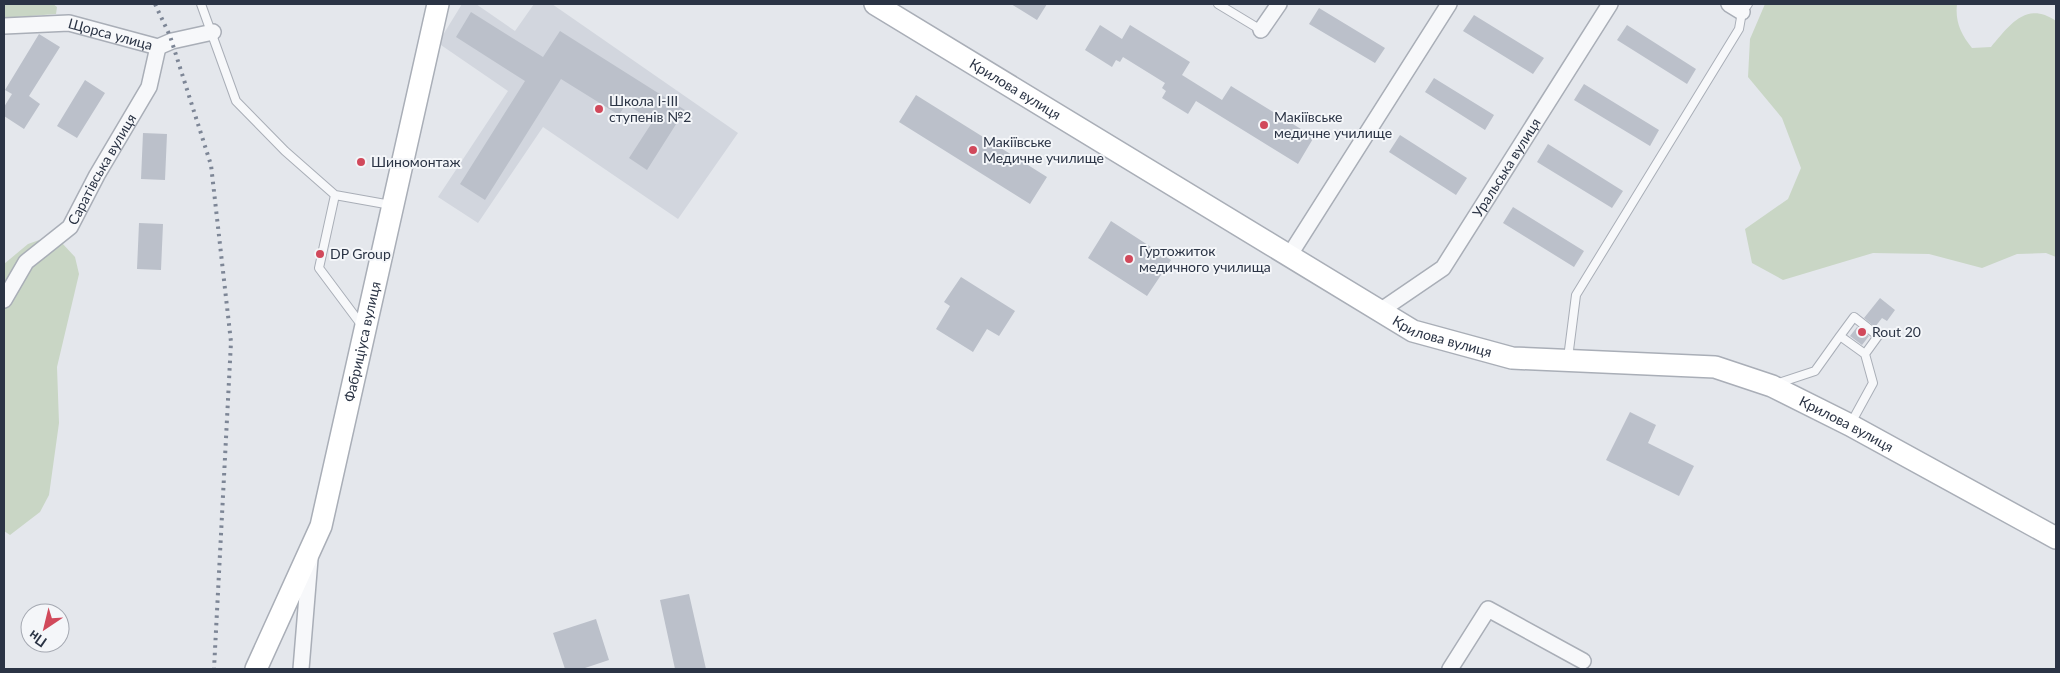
<svg xmlns="http://www.w3.org/2000/svg" width="2060" height="673" viewBox="0 0 2060 673" font-family="Lato,sans-serif">
  <rect width="100%" height="100%" fill="#e4e7ec"/>
  <!-- built -->
  <path fill="#d2d6de" d="M462,4H476L515,31L534,4H552L738,133L678,219L543,127L478,223L438,197L508,91L438,43Z"/>
  <!-- green -->
  <path fill="#c9d6c5" d="M4,4H53L57,7L56,14L4,18Z
    M1765,4H1957C1955,22 1961,34 1972,48L1991,47C2009,26 2026,0 2056,21V257L2046,253L2017,254L1982,268L1929,254L1873,253L1783,280L1752,263L1745,229L1788,199L1801,168L1782,118L1748,77L1750,39Z
    M45,238L62,243L75,257L79,274L57,367L59,423L49,495L40,512L10,535L4,531V264L28,244Z"/>
  <!-- building -->
  <path fill="#bbc0ca" d="M1011,4H1047L1037,20Z
    M1319,8L1385,48L1375,63L1309,24Z
    M471,12L543,57L560,31L685,110L647,170L629,158L653,121L626,104L619,115L561,79L485,200L460,184L525,81L456,37Z
    M1474,15L1544,58L1533,74L1463,31Z
    M1100,25L1122,39L1130,25L1190,62L1182,75L1222,100L1231,86L1314,137L1298,164L1196,101L1188,114L1162,98L1166,91L1162,88L1165,83L1123,57L1120,62L1116,60L1112,67L1085,50Z
    M1627,25L1696,69L1687,84L1617,40Z
    M39,34L60,47L29,96L40,104L24,129L4,116V107L12,94L5,90Z
    M1434,78L1494,115L1485,130L1425,92Z
    M85,80L105,93L77,138L57,126Z
    M1584,84L1659,130L1650,146L1574,100Z
    M916,95L1047,177L1030,204L899,122Z
    M143,133L167,134L165,180L141,179Z
    M1400,135L1467,178L1456,195L1389,152Z
    M1548,144L1623,191L1612,208L1537,162Z
    M1513,207L1584,251L1574,267L1503,223Z
    M1111,221L1171,260L1147,296L1088,258Z
    M139,223L163,224L161,270L137,269Z
    M961,277L1015,311L999,336L987,329L973,352L936,329L950,306L944,302Z
    M1880,298L1895,310L1887,321L1882,318L1875,327L1864,318Z
    M1857,327L1869,336L1862,345L1850,336Z
    M1630,412L1656,425L1648,443L1694,466L1679,496L1606,460Z
    M689,594L706,669H675L660,600Z
    M596,619L609,660L582,669H565L553,633Z"/>
  <g fill="none" stroke-linecap="round" stroke-linejoin="round">
    <!-- lane casing -->
    <g stroke="#a9aeb7" stroke-width="10">
      <path id="lane" d="M201,4L236,101L285,151L335,195
        M1218,4L1261,30
        M363,327L319,268L335,195L391,205
        M1840,336L1854,317L1878,336L1865,354
        M1568,358L1576,295L1739,29L1742,12L1748,4
        M1776,384L1815,371L1840,336L1865,354L1873,383L1851,423"/>
    </g>
    <!-- street casing -->
    <g stroke="#a9aeb7" stroke-width="18">
      <g id="street">
        <path d="M1729,4L1742,12"/>
        <path id="s1" d="M4,26L69,23L158,47L172,41L213,32"/>
        <path d="M1261,30L1279,4"/>
        <path d="M1289,256L1449,4"/>
        <path id="s2" d="M4,300L26,262L70,227L97,175L149,87L158,47"/>
        <path id="s3" d="M1380,311L1443,268L1610,4"/>
        <path d="M301,669L310,559"/>
        <path d="M1450,669L1488,609L1583,661"/>
      </g>
    </g>
    <!-- secondary casing -->
    <g stroke="#a9aeb7" stroke-width="24">
      <g id="secondary">
        <path id="s4" d="M875,4L1413,331L1512,358L1715,367L1772,386L1850,425L2056,538"/>
        <path id="s5" d="M256,669L321,526L438,4"/>
      </g>
    </g>
    <!-- lane -->
    <use href="#lane" stroke="#f7f8fa" stroke-width="8"/>
    <!-- street -->
    <use href="#street" stroke="#f7f8fa" stroke-width="15"/>
    <!-- secondary -->
    <use href="#secondary" stroke="#fff" stroke-width="21"/>
    <!-- rail -->
    <path stroke="#7d8696" stroke-width="4" stroke-dasharray="2.5 5" stroke-linecap="butt" d="M155,4L170,36L211,165L231,342L214,669"/>
  </g>
  <!-- markers -->
  <g fill="#d1495b" stroke="#f4f6f9" stroke-width="2">
    <circle cx="599" cy="109" r="5"/>
    <circle cx="1264" cy="125" r="5"/>
    <circle cx="973" cy="150" r="5"/>
    <circle cx="361" cy="162" r="5"/>
    <circle cx="320" cy="254" r="5"/>
    <circle cx="1129" cy="259" r="5"/>
    <circle cx="1862" cy="332" r="5"/>
  </g>
  <g text-anchor="middle" stroke-width="4" stroke-linejoin="round" paint-order="stroke">
    <!-- street labels -->
    <g font-size="14" fill="#2b3445" stroke="#f4f6f9">
      <text dy="5" stroke="none"><textPath href="#s1" startOffset="108">Щорса улица</textPath></text>
      <text dy="5" stroke="none"><textPath href="#s4" startOffset="164">Крилова вулиця</textPath></text>
      <text dy="5" stroke="none"><textPath href="#s3" startOffset="195">Уральська вулиця</textPath></text>
      <text dy="5" stroke="none"><textPath href="#s2" startOffset="166">Саратівська вулиця</textPath></text>
      <text dy="5" stroke="none"><textPath href="#s4" startOffset="659">Крилова вулиця</textPath></text>
      <text dy="5" stroke="none"><textPath href="#s5" startOffset="346">Фабриціуса вулиця</textPath></text>
      <text dy="5" stroke="none"><textPath href="#s4" startOffset="1079">Крилова вулиця</textPath></text>
    </g>
    <!-- poi labels -->
    <g font-size="14" fill="#2b3445" stroke="#f4f6f9" text-anchor="start">
      <text x="609" y="106">Школа I-III<tspan x="609" dy="16">ступенів №2</tspan></text>
      <text x="1274" y="122">Макіївське<tspan x="1274" dy="16">медичне училище</tspan></text>
      <text x="983" y="147">Макіївське<tspan x="983" dy="16">Медичне училище</tspan></text>
      <text x="371" y="167">Шиномонтаж</text>
      <text x="1139" y="256">Гуртожиток<tspan x="1139" dy="16">медичного училища</tspan></text>
      <text x="330" y="259">DP Group</text>
      <text x="1872" y="337">Rout 20</text>
    </g>
  </g>
  <!-- border -->
  <rect width="2060" height="673" fill="none" stroke="#2b3445" stroke-width="10"/>
  <!-- north arrow -->
  <g transform="translate(45 628) rotate(215)"><circle r="24" fill="#f4f6f9" stroke="#a4a8b1"/>
  <path d="M0-4L9 19L0 12L-9 19Z" fill="#d1495b"/>
  <text y="-8" font-size="14" font-weight="bold" text-anchor="middle" fill="#2b3445">Пн</text>
  </g>
</svg>
